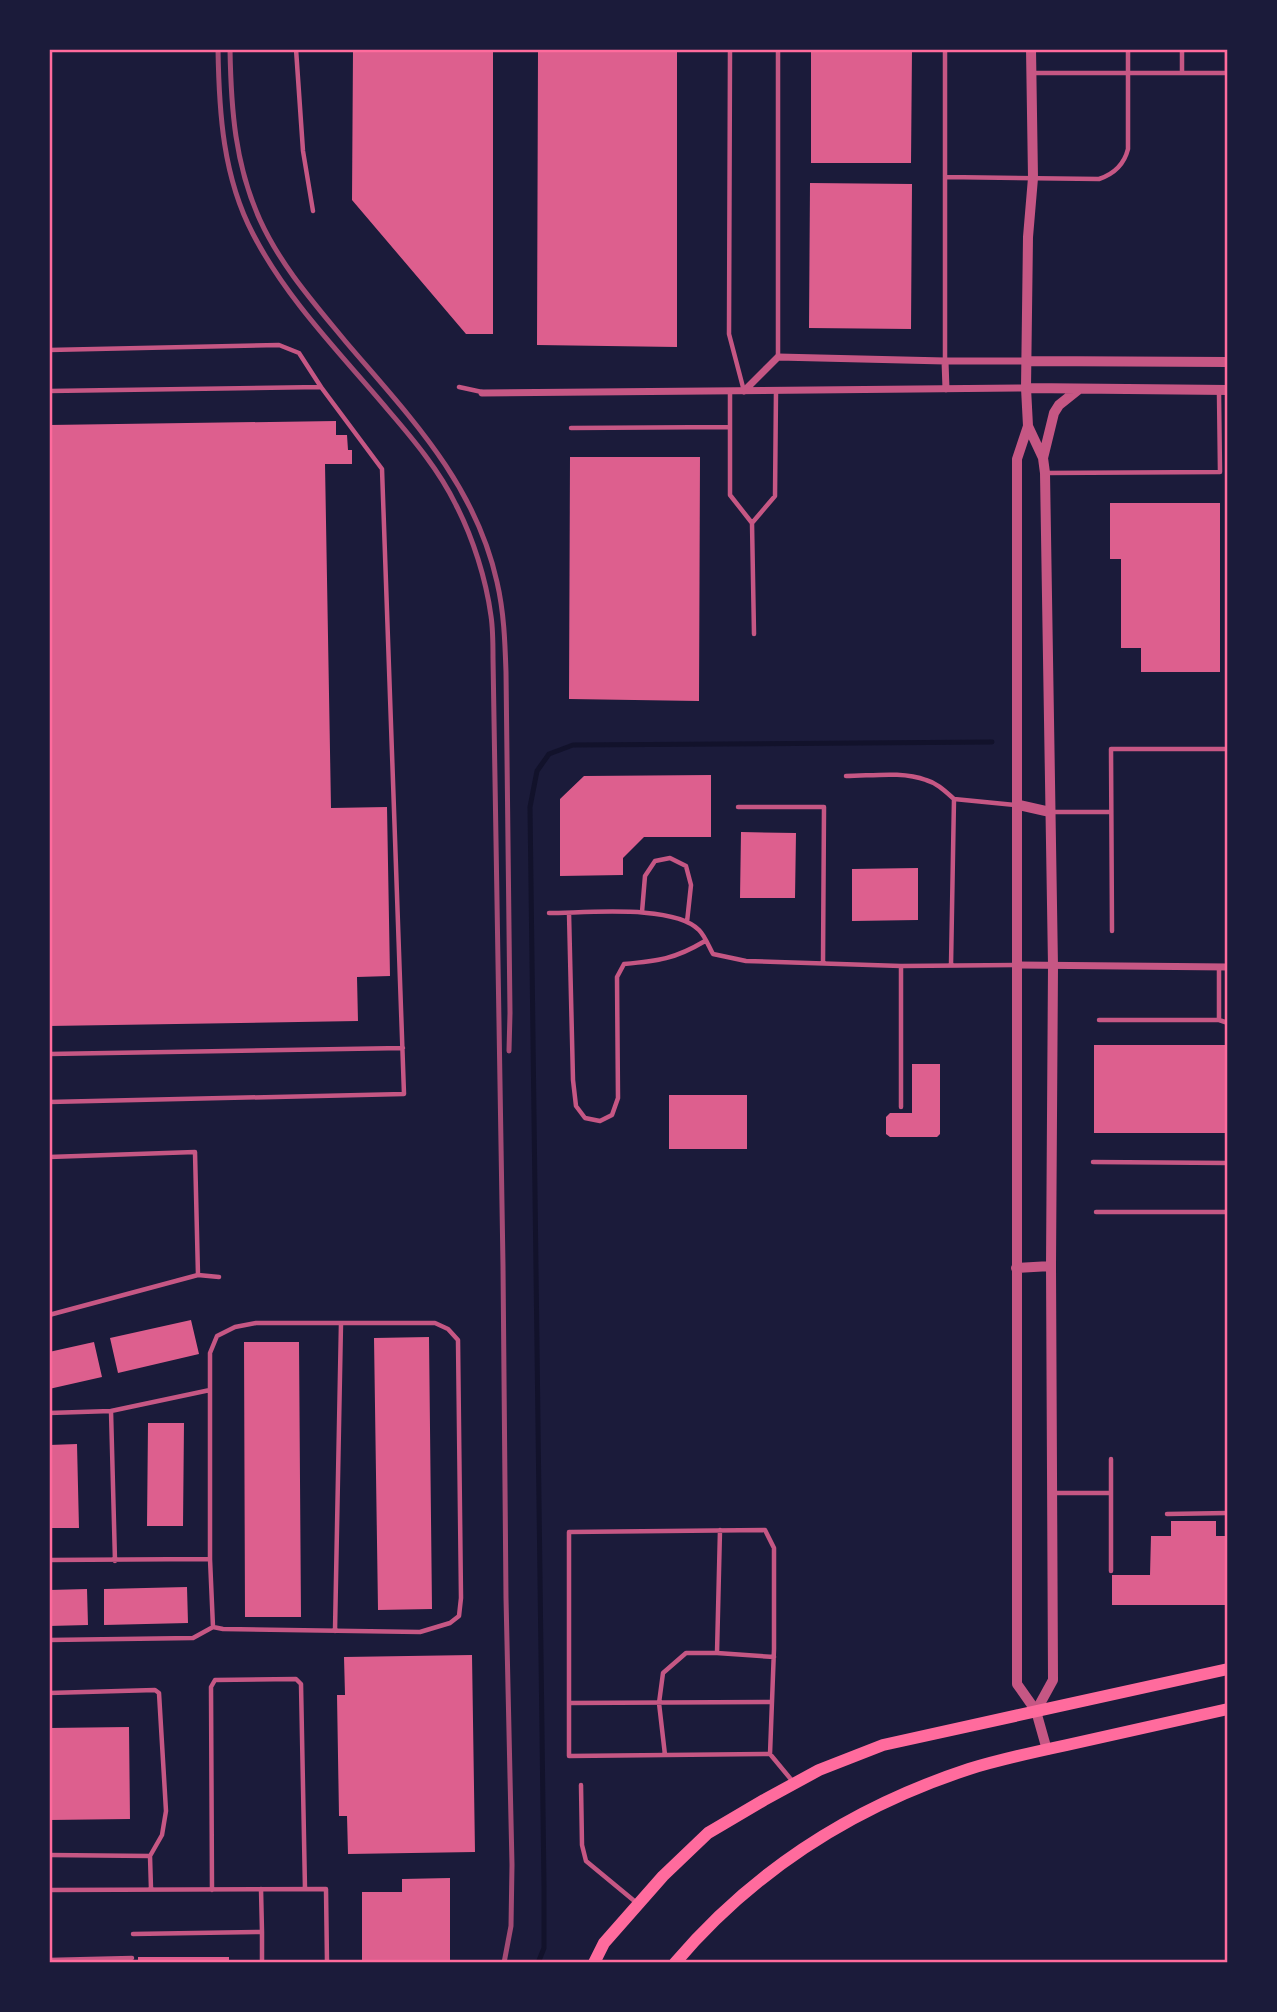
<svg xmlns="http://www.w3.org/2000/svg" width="1277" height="2012" viewBox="0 0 1277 2012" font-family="Karla,sans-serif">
  <rect width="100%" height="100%" fill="#1b1b3a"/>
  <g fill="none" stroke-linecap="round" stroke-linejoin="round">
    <!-- stream -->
    <path stroke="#12122b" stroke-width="5" d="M538,1963L544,1948V1887L530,807L537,771L549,754L573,745L992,742"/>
  </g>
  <!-- building -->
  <path fill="#dd5f8e" d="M353,49H493V334H466L352,200Z
    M538,49H677V347L537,345Z
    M811,49H912L911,163H811Z
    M810,183L912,184L911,329L809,328Z
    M336,421V435H347L348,450H352V464H325L331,808L387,807L390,976L357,977L358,1021L49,1026V425Z
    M570,457H700L699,701L569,699Z
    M1110,503H1220V672H1141V648H1121V559H1110Z
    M711,775V837H644L623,858V875L560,876V799L584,776Z
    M741,832L796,833L795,898H740Z
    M918,868V920L852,921V869Z
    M1094,1045H1228V1133H1094Z
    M912,1064H940V1134L937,1137H890L886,1134V1117L890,1113H912Z
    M669,1095H747V1149H669Z
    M191,1320L199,1354L118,1373L110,1338Z
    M429,1337L432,1609L378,1610L374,1338Z
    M94,1342L102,1377L49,1389V1352Z
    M244,1342H299L301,1617H245Z
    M148,1423H184L183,1526H147Z
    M77,1444L79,1528H49V1445Z
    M1171,1521H1216V1536H1228V1605H1112V1575H1150L1151,1536H1171Z
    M187,1587L188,1623L104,1625V1589Z
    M87,1589L88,1625L49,1626V1590Z
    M472,1655L475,1852L348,1854L347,1816H339L337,1695H345L344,1657Z
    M129,1727L130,1819L49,1820V1728Z
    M450,1878V1963H362V1892H402V1879Z
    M138,1957H229V1963H138Z"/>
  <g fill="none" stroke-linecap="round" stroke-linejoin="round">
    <!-- service -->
    <path stroke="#c65784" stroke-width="4.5" d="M296,49L303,151L313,211
      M730,49L729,334L744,391
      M778,49V357
      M1182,49V73
      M1033,73H1227V49
      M945,177L1099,179C1114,174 1124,165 1128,149V49
      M49,350L279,345L299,353L321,387
      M945,360V49
      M459,387L482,392
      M49,391L321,387L382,469L404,1094L49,1102
      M730,427V495L752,523L754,634
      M571,428L730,427V391
      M1046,473L1220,472L1219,393
      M752,523L775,496L776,391
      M846,776C871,776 902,771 926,780C937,783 945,791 954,799L951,965
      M954,799L1015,805
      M738,807H824L823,963
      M1051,812H1111
      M642,912L645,876L655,861L670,858L686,866L691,885L687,922
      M549,913C586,913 674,904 699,930C705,936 709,947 713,954L746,961L901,966L1016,965
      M569,913L573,1080L576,1106L585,1118L600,1121L612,1115L618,1098L617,977L624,964C658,961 675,959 705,941
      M1112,931L1111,749H1228
      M901,966V1107
      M1219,967V1020
      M1099,1020H1219L1228,1023
      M49,1054L403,1048
      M49,1157L195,1152L198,1275L49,1315
      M1093,1162L1228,1163
      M1096,1212H1228
      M198,1275L219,1277
      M256,1323H435L448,1329L458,1340L461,1598L459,1616L450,1623L420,1632L223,1629L213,1627L210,1559V1353L217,1336L235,1327Z
      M111,1411L210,1390
      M49,1413L111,1411L115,1561
      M1111,1459V1571
      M1052,1493H1111
      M1167,1514L1228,1513
      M720,1530L717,1653L774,1657
      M49,1560L209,1559
      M335,1631L341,1323
      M49,1640L193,1638L213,1627
      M49,1693L155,1690L159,1693L166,1811L162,1835L150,1856L49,1855
      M569,1703L772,1702
      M770,1754L569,1756V1532L765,1530L774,1548V1649L770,1754L794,1783
      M665,1755L659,1703L663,1673L686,1653H717
      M581,1785L582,1845L586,1861L638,1904
      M150,1856L151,1889
      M261,1889L262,1932
      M49,1890L326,1889L327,1963
      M212,1890L211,1687L215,1680L296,1679L301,1684L305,1889
      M133,1934L262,1932V1963
      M49,1960L132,1958"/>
    <!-- minor -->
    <path stroke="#c65784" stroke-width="7" d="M945,361L946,389
      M744,391L778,357L945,361H1026
      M482,393L1026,388
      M1018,965L1228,967"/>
    <!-- tertiary -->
    <path stroke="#c65784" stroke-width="10" d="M1031,49L1033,178L1028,237L1026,388L1028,426L1017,459V1684L1036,1711L1047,1750
      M1026,361L1228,362
      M1026,388L1228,390
      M1028,426L1043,458L1045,473L1053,966L1051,1266L1053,1680L1036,1711
      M1043,458L1054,413L1059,405L1079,389
      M1019,805L1050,812
      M1016,1268L1051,1266"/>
    <!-- secondary -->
    <path stroke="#ff6b9d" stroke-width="12" d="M594,1963L604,1943L663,1876L708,1833L764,1800L819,1770L883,1745L1228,1669
      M675,1963C754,1870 853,1807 969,1769C1001,1759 1034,1752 1067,1745C1121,1733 1174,1721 1228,1709"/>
    <!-- rail -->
    <path stroke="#a44b75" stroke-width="5" d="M218,49C219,113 223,177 253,234C287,300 341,354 388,410C413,439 439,470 456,505C473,538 486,579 491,616C493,629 493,644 493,658L503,1266L506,1598L512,1865L511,1926L504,1963
      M230,49C231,109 235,165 260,220C281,266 314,303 346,342C409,416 475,483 497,582C504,612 505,642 506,672L510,1013L509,1051"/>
  </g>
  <!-- border -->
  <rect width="1277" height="2012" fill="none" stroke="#1b1b3a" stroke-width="102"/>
  <rect x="51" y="51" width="1175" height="1910" fill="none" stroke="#ff6b9d" stroke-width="2.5"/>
</svg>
